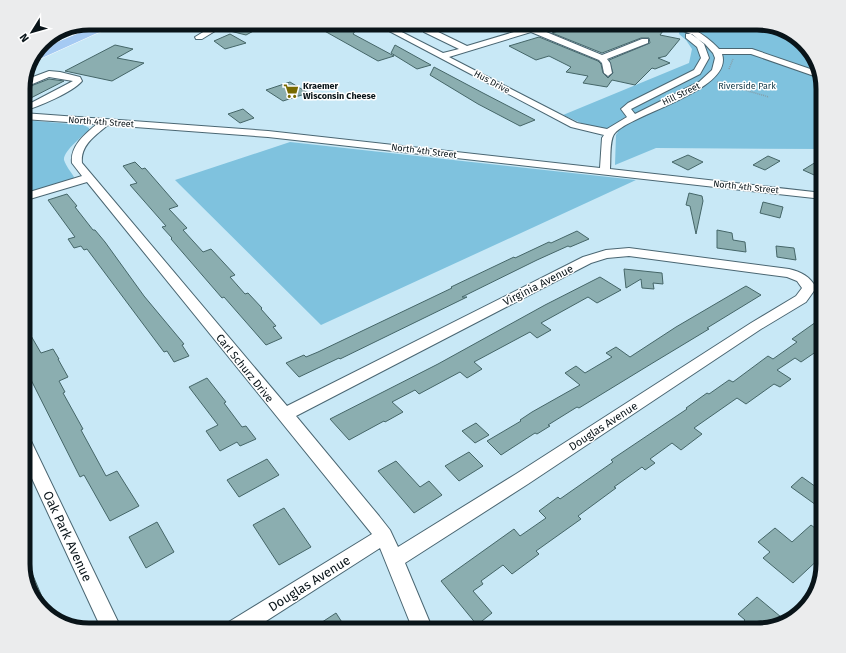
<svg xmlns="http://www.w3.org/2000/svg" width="846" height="653" viewBox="0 0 846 653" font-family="'Fira Sans',sans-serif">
  <rect width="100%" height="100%" fill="#c8e8f6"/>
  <!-- green -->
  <path fill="#7fc2de" d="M673,23H757L797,37L816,60L823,89V149L656,148L615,165L616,135L618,132L590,127L563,115L689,63L692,49L686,40L679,34L680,28Z
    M23,120L84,125L89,128V130C83,136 63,151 64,160C66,166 71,172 74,177L73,179L23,195Z
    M290,142L636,180L321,325L175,180Z"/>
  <!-- building -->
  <path fill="#8baeb0" stroke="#456668" d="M229,23H265L258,27H261L246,35L222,29Z
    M582,23H626L625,25L663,31L660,35L680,39L666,56L658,58L670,63L655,69L652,68L635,85L612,80L607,87L583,83L588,76L566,72L571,67L549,56L536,60L509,46L539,37L598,61L601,64L603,73L608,78L613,73L609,60L650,43L649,38H641L602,53L552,33L571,27L582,31Z
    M312,24L358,27L353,34L394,56L378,61Z
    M230,34L246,43L225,49L214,41Z
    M115,45L133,49L117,58L144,63L112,81L65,71Z
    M395,45L431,65L417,69L391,53Z
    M434,67L483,93L535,120L520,126L478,104L430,75Z
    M49,79L64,81L23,102V89Z
    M290,82L308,93L283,101L266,90Z
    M243,109L254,118L240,123L228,114Z
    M688,155L703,162L688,170L672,162Z
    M768,156L780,161L765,170L753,165Z
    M135,162L142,169L145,168L178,206L169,209L187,228L183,230L203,252L211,249L235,275L230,277L245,294L248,293L262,308L261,309L276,326L273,327L282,338L266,345L224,297L222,298L171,239L172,238L162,227L166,226L130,185L137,183L123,166Z
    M816,162L823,165V179L803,170Z
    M689,193L702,196L703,201L696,234L690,206L686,205Z
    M67,194L77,206L75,207L93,230H95L105,242L144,296L184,344L182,345L189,356L174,362L167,351L164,352L87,249L84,250L81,246L74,248L68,239L75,237L48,200Z
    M763,202L783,207L780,218L760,213Z
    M717,230L732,233L733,240L745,242L746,252L717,248Z
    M577,231L589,239L570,247L568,246L537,260L462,297H467L340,359L339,358L299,377L286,363L304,355L306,357L318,352L452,288L451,287L514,257L515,258L549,242L551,243Z
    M776,246L794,248L796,260L777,257Z
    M624,269L662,273L663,284L653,283L654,289L642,288L641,279L626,288Z
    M600,277L621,290L597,303L588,297L541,323L551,330L537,338L530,332L474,362L482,369L467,378L460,372L419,394L415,390L392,402L403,412L385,422L384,421L349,440L330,419L438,364L545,305Z
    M746,286L761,295L707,328L709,329L651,364L579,408L577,407L548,425L550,426L537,434L535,433L501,455L487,441L521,421L520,420L532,412L580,385L565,373L576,366L585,373L612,357L606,353L616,347L630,357L676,327Z
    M823,317V347L801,362L795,358L777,370L791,379L780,387L774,384L746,404L737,398L694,428L702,434L681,450L672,443L650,459L655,463L645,470L642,467L614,487L616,488L578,516L581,519L536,551L539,554L512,574L503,565L481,581L483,584L473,591L492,613L477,625L441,581L514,529L520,536L546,518L539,511L558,497L560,499L613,462L611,460L687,409L686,408L707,393L709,394L729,380L733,382L768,356L773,359L797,342L792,339Z
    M23,322L41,353L53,349L59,359H58L68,377L59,381L65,392L63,393L83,429L81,430L106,476L117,471L139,506L110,521L84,475L80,477L23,364Z
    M207,378L226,402L224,403L242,427L246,426L256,439L240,446L237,442L220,451L206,431L218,425L189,387Z
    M476,423L489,435L475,443L462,431Z
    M469,452L483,466L459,481L445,466Z
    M267,459L279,475L239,497L227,480Z
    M396,461L420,487L429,481L442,495L414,513L378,471Z
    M802,477L823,492V510L791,487Z
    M284,508L311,547L279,565L253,525Z
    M157,522L174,552L146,568L129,537Z
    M811,525L823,534V555L793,583L763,558L770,552L758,542L775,528L792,542Z
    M29,566L48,611L46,613L30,593L23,568Z
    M757,597L787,622L757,630H735L745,620L738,614Z
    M336,613L347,630H310Z"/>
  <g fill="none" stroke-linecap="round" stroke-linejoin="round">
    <!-- minor casing -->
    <g stroke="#4a6672" stroke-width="2">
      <path id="minor" d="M218,23H228L202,39H196L195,37Z
        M374,23H384L443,53L459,49L424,32V28H430L467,46L544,23H556L539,29L602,55L642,39H648V43L607,59L610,63L612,73L608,76L604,73L602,63L599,60L531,32L449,57L577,123L607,129L627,117L621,109L628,103L694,70L701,58L697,47L686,38V34H692L704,44L709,58L700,74L631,109L635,114L699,82L712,70L715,58L713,53L705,44L691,34L664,23C687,23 704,33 719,49H752L819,72L820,78L751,54H722C734,90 633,113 615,133C609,139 611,160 610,169L823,193V199L268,137L108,125C96,135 80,145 82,163L287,406L583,257L606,250L629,248L789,269C801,272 810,276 816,288L806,302L761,329L528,484L405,563L433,630H413L380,548L252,630H224L227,623L372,534L87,182L23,201V194L82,176L72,163C70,146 85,134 97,124L23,119V113L268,131L600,168L602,138L604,135L571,127ZM629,256L787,277L797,281L802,288L796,296L751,323L516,474L398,547L390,530L379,516L296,416L591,263L607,258Z
        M49,71L60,72L80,77L82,81C73,92 38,107 23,111V105L31,103L73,81L49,77L23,88L25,80Z
        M23,435L29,437L31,441L122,630H102L23,459Z"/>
    </g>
    <!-- highway casing -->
    <g stroke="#fff" stroke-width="1">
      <path id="highway" d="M103,23H120L118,25L95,34L42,58H36L41,49Z"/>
    </g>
    <!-- path -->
    <path stroke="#859ea9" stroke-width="1.5" stroke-dasharray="1 1" stroke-linecap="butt" d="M729,69L733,59
      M717,82L769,97"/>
    <!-- minor -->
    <use href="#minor" fill="#fff" fill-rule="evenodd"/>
    <!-- highway -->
    <use href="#highway" fill="#a5caf3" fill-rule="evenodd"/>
  </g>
  <!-- icons -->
  <defs>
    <g id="supermarket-bare" transform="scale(1.2)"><path d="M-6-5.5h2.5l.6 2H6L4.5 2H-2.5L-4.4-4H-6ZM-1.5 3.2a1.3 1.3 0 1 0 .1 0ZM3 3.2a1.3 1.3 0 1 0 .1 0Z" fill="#786a01" stroke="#fff" stroke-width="2.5" paint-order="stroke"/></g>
  </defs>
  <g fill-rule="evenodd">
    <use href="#supermarket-bare" x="291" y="91"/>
  </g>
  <g text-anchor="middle" stroke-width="3" stroke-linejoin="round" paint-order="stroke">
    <!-- far-street labels -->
    <g font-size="9" fill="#091419" stroke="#fff">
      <text transform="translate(492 82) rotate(28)" y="3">Hus Drive</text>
      <text transform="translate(681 94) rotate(-26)" y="3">Hill Street</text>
      <text transform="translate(101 122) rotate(4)" y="3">North 4th Street</text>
      <text transform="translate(424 151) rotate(7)" y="3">North 4th Street</text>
      <text transform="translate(746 187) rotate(6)" y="3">North 4th Street</text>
    </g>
    <!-- far-poi labels -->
    <g font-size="9" font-weight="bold" fill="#091419" stroke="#fff" text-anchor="start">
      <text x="303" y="89">Kraemer<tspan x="303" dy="10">Wisconsin Cheese</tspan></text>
    </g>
    <!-- far-park labels -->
    <g font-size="9" fill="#133948" stroke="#fff">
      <text x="747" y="89">Riverside Park</text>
    </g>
    <!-- street labels -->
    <g font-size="11" fill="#091419" stroke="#fff">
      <text transform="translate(538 285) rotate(-27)" y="4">Virginia Avenue</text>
      <text transform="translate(245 368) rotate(51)" y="4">Carl Schurz Drive</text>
      <text transform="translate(603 426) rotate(-33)" y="4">Douglas Avenue</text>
    </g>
    <!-- near-street labels -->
    <g font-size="13" fill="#091419" stroke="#fff">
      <text transform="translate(68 536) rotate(65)" y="5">Oak Park Avenue</text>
      <text transform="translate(309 583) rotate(-32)" y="5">Douglas Avenue</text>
    </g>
  </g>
  <!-- crop -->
  <path d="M0 0H846V653H0ZM89 30H757A59 59 0 0 1 816 89V564A59 59 0 0 1 757 623H89A59 59 0 0 1 30 564V89A59 59 0 0 1 89 30Z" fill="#ebeced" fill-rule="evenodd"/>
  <path fill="none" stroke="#091419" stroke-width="5" d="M89 30H757A59 59 0 0 1 816 89V564A59 59 0 0 1 757 623H89A59 59 0 0 1 30 564V89A59 59 0 0 1 89 30Z"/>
  <!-- north arrow -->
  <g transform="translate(32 32) rotate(233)" stroke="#ffffff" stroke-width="3" paint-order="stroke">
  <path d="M0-3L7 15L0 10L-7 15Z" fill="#091419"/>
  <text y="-6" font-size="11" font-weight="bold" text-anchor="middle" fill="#091419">N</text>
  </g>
</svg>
